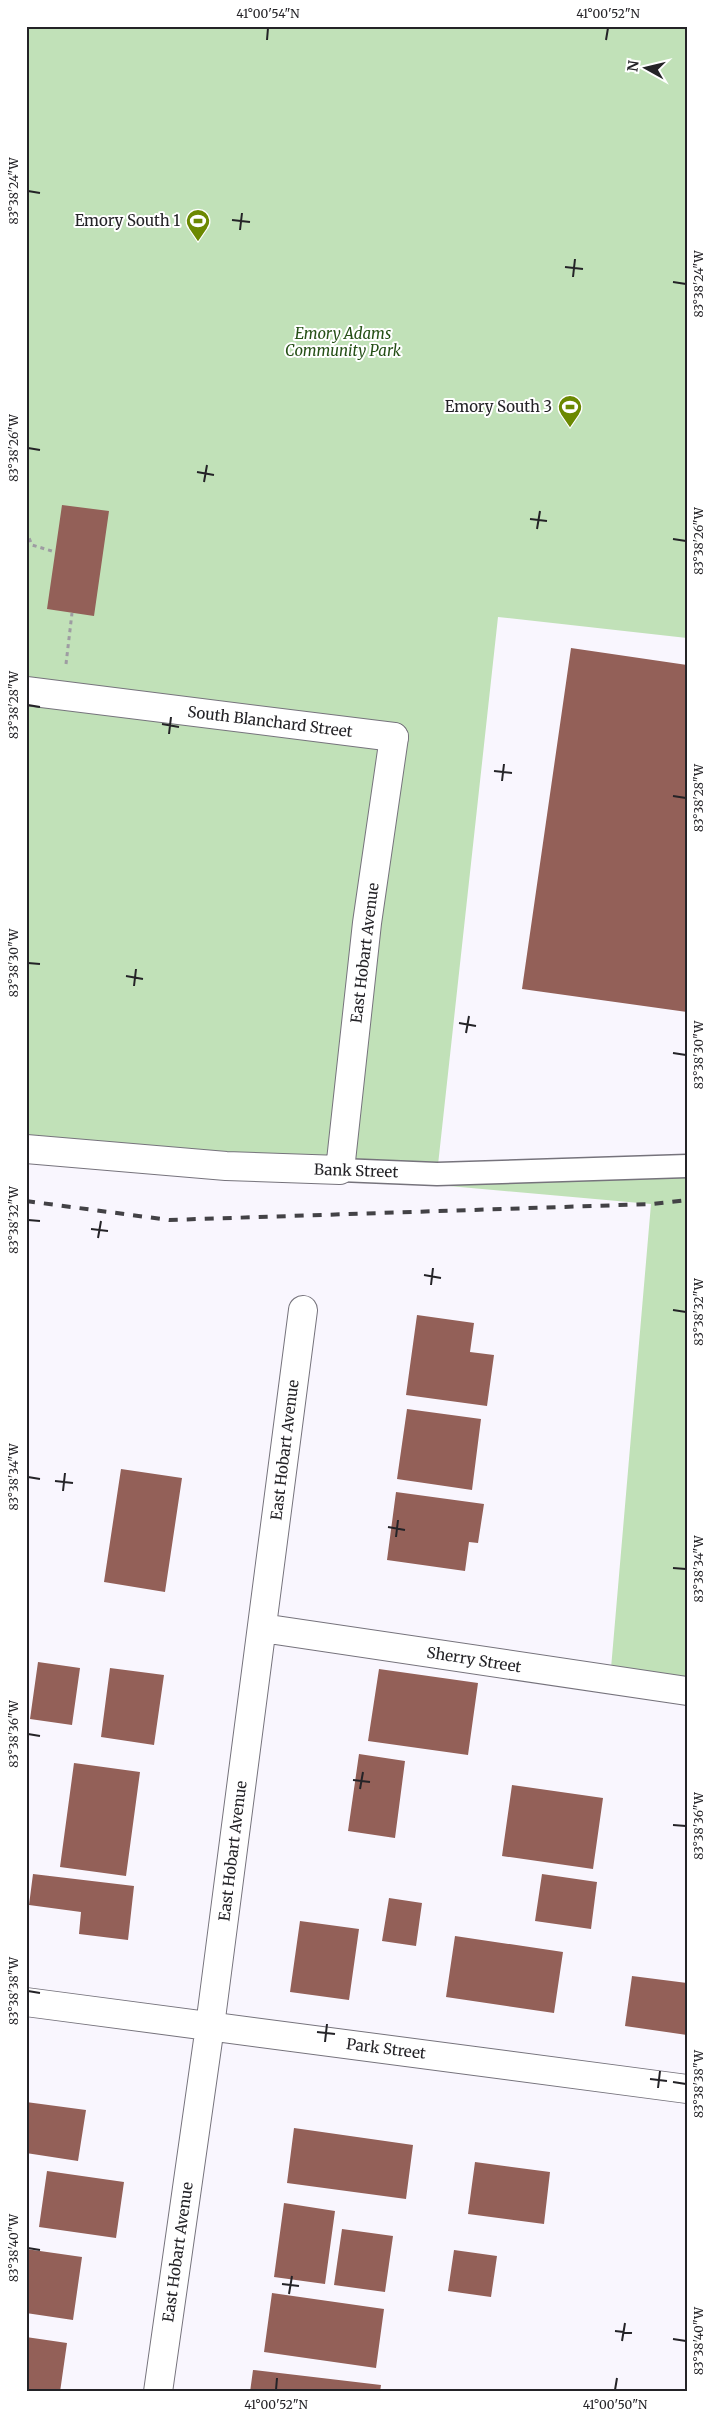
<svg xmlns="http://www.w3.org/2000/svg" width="713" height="2418" viewBox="0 0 713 2418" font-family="Merriweather,serif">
  <rect width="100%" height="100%" fill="#f9f6fe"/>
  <!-- green -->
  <path fill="#c1e1b8" d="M26,26H687V638L498,617L437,1174L687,1166V1691L610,1680L651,1204L226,1166L26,1144Z"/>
  <!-- building -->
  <path fill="#936058" d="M62,505L109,511L94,616L47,609Z
    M571,648L687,665V1012L522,989Z
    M417,1315L474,1323L470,1352L494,1355L487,1406L406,1395Z
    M407,1409L481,1419L472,1490L397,1479Z
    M121,1469L182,1478L165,1592L104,1582Z
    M396,1492L484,1504L478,1543L469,1542L465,1571L387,1560Z
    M38,1662L80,1668L72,1725L30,1719Z
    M110,1668L164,1675L154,1745L101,1737Z
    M379,1669L478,1683L468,1755L368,1741Z
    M359,1754L405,1761L395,1838L348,1831Z
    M74,1763L140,1772L126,1876L60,1867Z
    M512,1785L603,1798L593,1869L502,1856Z
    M33,1874L134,1886L128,1940L79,1934L81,1912L29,1905Z
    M542,1874L597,1882L591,1929L535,1921Z
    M389,1898L422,1903L416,1946L382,1941Z
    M300,1921L359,1929L349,2000L290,1992Z
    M455,1936L563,1952L554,2013L446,1997Z
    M632,1976L687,1983V2035L625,2026Z
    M26,2102L86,2110L78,2161L26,2153Z
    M294,2128L413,2145L406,2199L287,2183Z
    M475,2162L550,2172L544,2224L468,2214Z
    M47,2171L124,2182L116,2238L39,2227Z
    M284,2203L335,2211L325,2284L274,2277Z
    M342,2229L393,2236L385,2292L334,2285Z
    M26,2249L82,2257L73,2320L26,2313Z
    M454,2250L497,2256L491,2297L448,2291Z
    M272,2293L384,2309L376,2368L264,2352Z
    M26,2337L67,2343L60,2392H26Z
    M253,2370L381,2385L380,2392H250Z"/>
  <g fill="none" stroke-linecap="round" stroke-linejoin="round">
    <!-- lane casing -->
    <g stroke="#76737c" stroke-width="25">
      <path id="lane" d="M340,1170L437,1174L687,1166"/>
    </g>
    <!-- street casing -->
    <g stroke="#76737c" stroke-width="30">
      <path id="street" d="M26,1149L226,1166L340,1170L367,923L394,737
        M262,1628L687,1691
        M26,2002L687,2089
        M158,2392L210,2026L303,1310"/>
    </g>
    <!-- secondary casing -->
    <g stroke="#76737c" stroke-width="30">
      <path id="secondary" d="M26,691L394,737"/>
    </g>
    <!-- path -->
    <path stroke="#9e9ca2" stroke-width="3" stroke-dasharray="4 4" stroke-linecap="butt" d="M26,531L32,545L55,552
      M66,664L72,613"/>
    <!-- lane -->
    <use href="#lane" stroke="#fff" stroke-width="22"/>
    <!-- street -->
    <use href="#street" stroke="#fff" stroke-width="28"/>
    <!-- secondary -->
    <use href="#secondary" stroke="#fff" stroke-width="28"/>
    <!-- rail -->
    <path stroke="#434246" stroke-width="4" stroke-dasharray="9 9" stroke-linecap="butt" d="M26,1201L169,1220L652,1204L687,1200"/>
  </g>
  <!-- ticks -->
  <path fill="none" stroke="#242327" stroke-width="2" d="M267,40L268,28M606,40L608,28M28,191L40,193M232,220L250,222M240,230L242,213M565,267L583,269M573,277L575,259M673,282L686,284M28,448L40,450M197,472L214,475M204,482L207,465M530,519L547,521M537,529L540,511M673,539L686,541M28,705L40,707M162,724L179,727M169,734L171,717M494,771L512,773M502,781L504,764M673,796L686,798M28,963L40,964M126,976L143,979M134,986L136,969M459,1023L476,1026M466,1033L469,1016M673,1053L686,1055M28,1220L40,1221M91,1229L108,1231M98,1238L101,1221M424,1275L441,1278M431,1285L433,1268M673,1310L686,1312M28,1477L40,1479M55,1481L73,1483M63,1491L65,1473M388,1527L405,1530M396,1537L398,1520M673,1568L686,1569M28,1734L40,1736M353,1780L370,1782M360,1789L363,1772M673,1825L686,1826M28,1991L40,1993M317,2032L335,2034M325,2042L327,2024M650,2079L667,2081M673,2082L686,2084M658,2088L660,2071M28,2248L40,2250M282,2284L299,2286M289,2294L292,2276M615,2331L632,2333M673,2339L686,2341M622,2341L625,2323M276,2390L277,2378M615,2390L617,2378"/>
  <!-- icons -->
  <defs>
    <g id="stadium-pin" transform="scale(1.25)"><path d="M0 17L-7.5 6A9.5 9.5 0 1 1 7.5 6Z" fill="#6b8800" stroke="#fff"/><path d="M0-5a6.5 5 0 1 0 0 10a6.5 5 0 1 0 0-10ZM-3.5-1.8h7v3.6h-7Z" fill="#fff"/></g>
  </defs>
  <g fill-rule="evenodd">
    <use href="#stadium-pin" x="198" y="221"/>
    <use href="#stadium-pin" x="570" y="407"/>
  </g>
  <g text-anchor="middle" stroke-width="4" stroke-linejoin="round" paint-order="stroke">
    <!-- poi labels -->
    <g font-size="15" fill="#242327" stroke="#fff" text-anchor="end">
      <text x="180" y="226">Emory South 1</text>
      <text x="552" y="412">Emory South 3</text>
    </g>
    <!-- park labels -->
    <g font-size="15" font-style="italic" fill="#254f16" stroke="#fff">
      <text x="343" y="339">Emory Adams<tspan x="343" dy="17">Community Park</tspan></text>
    </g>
    <!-- street labels -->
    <g font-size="15" fill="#242327" stroke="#fff">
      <text transform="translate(270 722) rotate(7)" y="5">South Blanchard Street</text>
      <text transform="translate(365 953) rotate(-83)" y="5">East Hobart Avenue</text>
      <text transform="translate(356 1171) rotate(2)" y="5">Bank Street</text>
      <text transform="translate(285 1450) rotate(-83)" y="5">East Hobart Avenue</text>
      <text transform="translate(474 1660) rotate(9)" y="5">Sherry Street</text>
      <text transform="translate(233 1851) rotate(-83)" y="5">East Hobart Avenue</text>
      <text transform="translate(386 2049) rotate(7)" y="5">Park Street</text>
      <text transform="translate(178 2252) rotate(-82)" y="5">East Hobart Avenue</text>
    </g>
  </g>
  <!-- border -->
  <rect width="713" height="2418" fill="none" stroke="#ffffff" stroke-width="55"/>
  <!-- north arrow -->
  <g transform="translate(646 68) rotate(278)" stroke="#ffffff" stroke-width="4" paint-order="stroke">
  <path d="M0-4L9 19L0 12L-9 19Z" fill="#242327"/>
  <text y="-8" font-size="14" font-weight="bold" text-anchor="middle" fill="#242327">N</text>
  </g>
  <rect x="28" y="28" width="658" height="2362" fill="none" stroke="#242327" stroke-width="2"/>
  <g font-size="12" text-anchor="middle" fill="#242327">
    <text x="268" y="18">41°00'54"N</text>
    <text x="608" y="18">41°00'52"N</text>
    <text transform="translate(14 191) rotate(-90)" y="4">83°38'24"W</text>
    <text transform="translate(699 284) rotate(-90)" y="4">83°38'24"W</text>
    <text transform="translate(14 448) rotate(-90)" y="4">83°38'26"W</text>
    <text transform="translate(699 541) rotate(-90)" y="4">83°38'26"W</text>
    <text transform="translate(14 705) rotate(-90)" y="4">83°38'28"W</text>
    <text transform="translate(699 798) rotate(-90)" y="4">83°38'28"W</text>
    <text transform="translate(14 963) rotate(-90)" y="4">83°38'30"W</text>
    <text transform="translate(699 1055) rotate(-90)" y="4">83°38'30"W</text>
    <text transform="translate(14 1220) rotate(-90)" y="4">83°38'32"W</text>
    <text transform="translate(699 1312) rotate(-90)" y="4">83°38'32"W</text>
    <text transform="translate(14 1477) rotate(-90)" y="4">83°38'34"W</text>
    <text transform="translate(699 1569) rotate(-90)" y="4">83°38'34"W</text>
    <text transform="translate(14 1734) rotate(-90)" y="4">83°38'36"W</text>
    <text transform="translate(699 1826) rotate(-90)" y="4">83°38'36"W</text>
    <text transform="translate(14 1991) rotate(-90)" y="4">83°38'38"W</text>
    <text transform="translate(699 2084) rotate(-90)" y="4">83°38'38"W</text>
    <text transform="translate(14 2248) rotate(-90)" y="4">83°38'40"W</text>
    <text transform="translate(699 2341) rotate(-90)" y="4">83°38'40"W</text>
    <text x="276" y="2409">41°00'52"N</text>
    <text x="615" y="2409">41°00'50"N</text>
  </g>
</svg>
